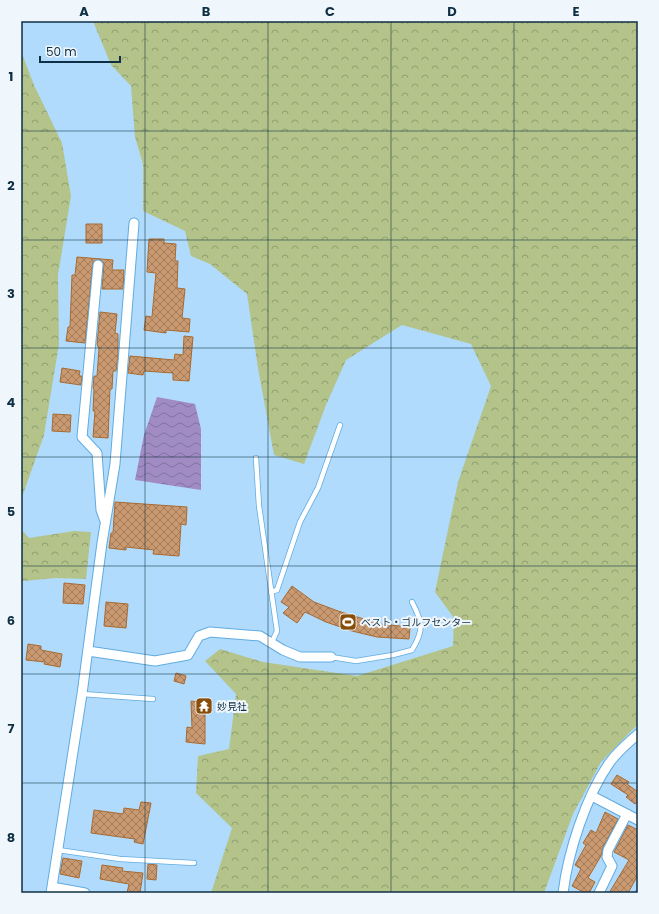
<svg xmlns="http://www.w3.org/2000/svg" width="659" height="914" viewBox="0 0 659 914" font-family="Poppins,'Noto Sans JP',sans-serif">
  <defs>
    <pattern id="forest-crowns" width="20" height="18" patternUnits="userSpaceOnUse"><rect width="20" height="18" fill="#b3c38a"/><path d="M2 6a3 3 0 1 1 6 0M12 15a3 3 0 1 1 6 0" fill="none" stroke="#909f72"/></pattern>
    <pattern id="water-waves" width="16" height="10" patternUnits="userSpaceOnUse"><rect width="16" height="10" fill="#a08cc2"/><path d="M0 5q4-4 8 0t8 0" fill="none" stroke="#81739f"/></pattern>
    <pattern id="building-cross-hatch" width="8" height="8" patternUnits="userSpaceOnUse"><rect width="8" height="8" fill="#ca9970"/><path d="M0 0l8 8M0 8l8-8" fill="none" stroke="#a27d5e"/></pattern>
  </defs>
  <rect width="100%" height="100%" fill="#b0dbfc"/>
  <!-- forest -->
  <path fill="url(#forest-crowns)" d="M93,21H638V724L601,762L573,814L544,893H211L232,828L196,793L198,756L229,749L236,694L205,661L220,649L263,662L357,676L453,646L454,618L435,592L458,482L491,386L471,344L402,325L346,360L326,405L304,464L274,455L258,368L247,294L210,264L191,256L185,231L143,211V164L135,137L131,86L111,65Z
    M21,51L34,85L62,143L71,196L58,275L59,344L44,435L21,500Z
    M21,529L29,538L74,531L91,532L86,579L56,578L23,581L21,585Z"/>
  <!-- water -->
  <path fill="url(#water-waves)" d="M157,397L195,404L201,429V490L135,480L144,435Z"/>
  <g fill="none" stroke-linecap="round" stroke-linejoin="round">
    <!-- stream -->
    <path stroke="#a08cc2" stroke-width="3" d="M634,893L638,891"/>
  </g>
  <!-- building -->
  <path fill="url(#building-cross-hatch)" stroke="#a86a30" d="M86,224H102V243H86Z
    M149,239H164V243L176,244L175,261H178L177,288L185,289L182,318L190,319L189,332L166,330V333L144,330L146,316L152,317L156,273L147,272Z
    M77,257L113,260L112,270H124L123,289H102L104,263L99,259L93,262L85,343L66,341L68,327H70L72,275H75Z
    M100,312L117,314L115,333L118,334V355L116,371H113L112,389H110L108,438L93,437L95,411H93L94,389L93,388L94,376H97L99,349L97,344Z
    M184,336L193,337L189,381L173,380V373L144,371L143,375L128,373L130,356L174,360L175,354L183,355Z
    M62,368L80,371L79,376H82L81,385L60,382Z
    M53,414L71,415L70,432L52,431Z
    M115,502L187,507L186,525L181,524L179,556L153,554L154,550L126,547V550L109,548L111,533H113Z
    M64,583L85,585L83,604L63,603Z
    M292,586L314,602L338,611L380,624L410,627L409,639L377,637L352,631L326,622L305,612L297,623L283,613L289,607L281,602Z
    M106,602L128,604L126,628L104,626Z
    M28,644L41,646V650L62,654L60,667L44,664L45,662L26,660Z
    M176,673L186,676L184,684L174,681Z
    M191,701L205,703V744L186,742L187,727L192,728Z
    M617,775L629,782L627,784L638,792V801L635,804L626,797L628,795L611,784Z
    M141,802L151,803L143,844L134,842L135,839L91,833L94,810L123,814L124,808L139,810Z
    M605,812L618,819L603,847L601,856L588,878L595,882L589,893H585L572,886L581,869L575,865L586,845L583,843L591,830L596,833Z
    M628,825L638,830V875L628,893H609L629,860L614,852Z
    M63,858L82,861L79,878L60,874Z
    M148,864L157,865L156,880L147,879Z
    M102,865L123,868L122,871L143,873L140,893H127L129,884L100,879Z"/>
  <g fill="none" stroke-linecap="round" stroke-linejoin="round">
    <!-- service casing -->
    <g stroke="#60ace0" stroke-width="6">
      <path id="service" d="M256,458L259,506L277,631L272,642
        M271,592L277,590L300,522L318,488L340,425
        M331,657L356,661L393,655L412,650C424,630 423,623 412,602
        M82,694L153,699
        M58,850L120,859L194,863"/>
    </g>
    <!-- minor casing -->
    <g stroke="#60ace0" stroke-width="11">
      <path id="minor" d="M98,265L82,437L97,453L101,510L105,521
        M88,651L155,661L188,655L199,636L210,632L260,636L283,650L300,657H331
        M592,796L638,820
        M52,887L85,893
        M51,893L82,694L102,543L115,464L134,223
        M563,893C568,852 586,796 610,762C618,751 628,743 638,734
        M599,893L612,866L607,857L608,850L627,814"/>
    </g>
    <!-- service -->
    <use href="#service" stroke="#fff" stroke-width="4.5"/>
    <!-- minor -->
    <use href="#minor" stroke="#fff" stroke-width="9"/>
  </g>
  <!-- grid -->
  <path fill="none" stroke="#0f2f44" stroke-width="1" stroke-opacity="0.55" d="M145,21V893M268,21V893M391,21V893M514,21V893M21,131H638M21,240H638M21,348H638M21,457H638M21,566H638M21,674H638M21,783H638"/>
  <!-- icons -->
  <defs>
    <g id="stadium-square" transform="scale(0.9)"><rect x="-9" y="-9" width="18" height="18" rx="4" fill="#884d08" stroke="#f0f7fc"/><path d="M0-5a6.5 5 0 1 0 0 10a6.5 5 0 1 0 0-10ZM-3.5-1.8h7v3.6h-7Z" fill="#fff"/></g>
    <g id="temple-square" transform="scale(0.9)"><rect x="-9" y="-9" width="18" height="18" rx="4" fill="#884d08" stroke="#f0f7fc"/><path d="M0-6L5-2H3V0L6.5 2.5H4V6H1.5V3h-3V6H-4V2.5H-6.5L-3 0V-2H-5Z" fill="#fff"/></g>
  </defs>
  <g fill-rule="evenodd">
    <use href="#stadium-square" x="348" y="622"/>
    <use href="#temple-square" x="204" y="706"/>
  </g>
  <g text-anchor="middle" stroke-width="4" stroke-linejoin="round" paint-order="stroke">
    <!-- poi labels -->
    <g font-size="10" fill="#0f2f44" stroke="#f0f7fc" text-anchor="start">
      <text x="361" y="626">ベスト・ゴルフセンター</text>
      <text x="217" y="710">妙見社</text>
    </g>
  </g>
  <!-- border -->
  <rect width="659" height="914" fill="none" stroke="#f0f7fc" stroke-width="44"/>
  <!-- scale -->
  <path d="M40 56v6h80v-6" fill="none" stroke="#0f2f44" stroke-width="2"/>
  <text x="46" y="56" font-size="12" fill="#0f2f44" stroke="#f0f7fc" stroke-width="3" paint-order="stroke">50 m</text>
  <rect x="22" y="22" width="615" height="870" fill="none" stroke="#0f2f44" stroke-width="1.5"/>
  <g font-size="13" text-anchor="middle" font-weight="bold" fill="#0f2f44">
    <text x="84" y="16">A</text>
    <text x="206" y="16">B</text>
    <text x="330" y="16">C</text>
    <text x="452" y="16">D</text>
    <text x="576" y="16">E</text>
    <text x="11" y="81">1</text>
    <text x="11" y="190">2</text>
    <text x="11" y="298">3</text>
    <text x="11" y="407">4</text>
    <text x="11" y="516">5</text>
    <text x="11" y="625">6</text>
    <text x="11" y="733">7</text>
    <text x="11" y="842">8</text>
  </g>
</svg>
